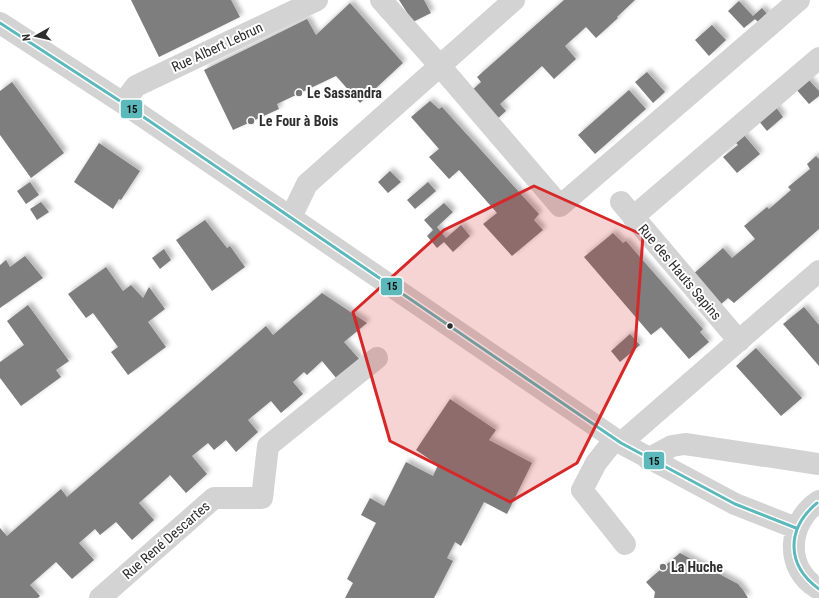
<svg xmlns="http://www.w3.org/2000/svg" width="819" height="598" viewBox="0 0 819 598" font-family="'Roboto Condensed',sans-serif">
  <defs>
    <filter id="shadow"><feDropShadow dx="3.5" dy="-3.5" stdDeviation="2" flood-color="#0004"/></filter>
  </defs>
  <rect width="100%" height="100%" fill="#fff"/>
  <!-- building -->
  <path fill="#7e7e7e" filter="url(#shadow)" d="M131,0H231L240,17L159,57Z
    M399,0H424L431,13L413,22Z
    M564,0H635L617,17L618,18L596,38L586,27L565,46L576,59L554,79L542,66L500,104L506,111L495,121L470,92L481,82L477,77Z
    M739,1L753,16L762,8L769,16L760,24L755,19L744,28L728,11Z
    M350,3L403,63L360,103L336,76L277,104L279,109L233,130L204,70L307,19L316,35Z
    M712,25L726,40L709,56L695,40Z
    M647,72L665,92L653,103L635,82Z
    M807,78L819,91V96L809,104L795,88Z
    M12,82L64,153L31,178L0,135V91Z
    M629,90L646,109L595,154L578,135Z
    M430,101L439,109L442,107L539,214L534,220L543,230L512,256L483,224L497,213L459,170L449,179L429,157L439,149L411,117Z
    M775,106L783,117L767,131L758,120Z
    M743,134L760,154L737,173L723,157L738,145L734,141Z
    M99,143L140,171L121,200L119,199L113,209L74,182Z
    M816,156L819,159V229L734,303L728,298L719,306L692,275L723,248L732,258L755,239L744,226L767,207L769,209L791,190L788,187L810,169L807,164Z
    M390,171L401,182L388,193L378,182Z
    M30,182L39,195L26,204L17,191Z
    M428,182L436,191L415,209L407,200Z
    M41,202L49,212L37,220L30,209Z
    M444,203L453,212L437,227L446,238L461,225L470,236L453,252L444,242L437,248L427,236L433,230L424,220Z
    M205,220L227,248L230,246L245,267L212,291L176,240Z
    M613,233L623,243L626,241L703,329L700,332L709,342L689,359L661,327L651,335L584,257Z
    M164,249L171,260L160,269L152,258Z
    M25,256L43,278L0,308V265L6,260L10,267Z
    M106,267L123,291L131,285L143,298L149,287L165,309L148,322L166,347L128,375L111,352L118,347L93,313L86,318L68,294Z
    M322,293L367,323L344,342L360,360L337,379L322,361L307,375L304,372L293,382L303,394L281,413L271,401L248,420L258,432L236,452L226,440L214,450L208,443L192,456L207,474L186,493L170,475L167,478L139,503L154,520L132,540L116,522L100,535L95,529L79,543L94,560L72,579L56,562L30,585L40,596L38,598H0V528L7,536L61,489L67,497L266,326L273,335Z
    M28,305L69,361L56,370L61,377L21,406L0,378V362L24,345L7,321Z
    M804,307L819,325V366L783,324Z
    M630,334L640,345L620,362L611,351Z
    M756,348L802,398L781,416L736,366Z
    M450,399L496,430L489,440L532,463L507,514L484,502L461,546L455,542L447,558L453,561L434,598H345L353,583L347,579L376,523L361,515L370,498L384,506L406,462L433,476L438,465L416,450Z
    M680,553L738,584L743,590L748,598H654L655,592L646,582Z"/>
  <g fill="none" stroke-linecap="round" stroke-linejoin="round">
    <!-- minor -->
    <path stroke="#d3d3d3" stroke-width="22" d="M381,0L440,66L560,206L799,0
      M0,23L123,103L621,443L735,504L796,528
      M123,103L136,86L317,0
      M621,202L739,341
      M291,217L307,184L514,0
      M633,217L819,58
      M615,439L596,463L582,490L625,544
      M621,443L819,271
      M648,459L672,446L685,444L819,464
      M819,501C787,522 784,570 819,589
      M100,598L214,498H262L268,446L377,358"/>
    <!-- bus-1 casing -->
    <g stroke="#fff" stroke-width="6">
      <path id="bus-1" d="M0,23L123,103L621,443L735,504L796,528
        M817,503C786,529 786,565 819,589"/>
    </g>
    <!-- bus-1 -->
    <use href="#bus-1" stroke="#5cb9bb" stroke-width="3"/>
  </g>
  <!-- marked area -->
  <path fill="#d62828" fill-opacity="0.2" stroke="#d62828" stroke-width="3" stroke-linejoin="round" d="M534,186L643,235L635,347L577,463L510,502L390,441L353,312L444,230Z"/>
  <!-- markers -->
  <g fill="#777" stroke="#fff" stroke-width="1.5">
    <circle cx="299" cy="93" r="4"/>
    <circle cx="251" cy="121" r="4"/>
    <circle cx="663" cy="567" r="4"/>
  </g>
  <circle fill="#2e2e2e" stroke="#fff" stroke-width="1.5" cx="450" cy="326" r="3.5"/>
  <g text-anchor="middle" stroke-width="4" stroke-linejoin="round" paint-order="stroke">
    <!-- street labels -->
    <g font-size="14" fill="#2e2e2e" stroke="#fff">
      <text transform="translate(217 47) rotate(-25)" y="5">Rue Albert Lebrun</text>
      <text transform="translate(680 272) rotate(50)" y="5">Rue des Hauts Sapins</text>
      <text transform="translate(166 540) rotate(-41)" y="5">Rue René Descartes</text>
    </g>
    <!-- poi labels -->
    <g font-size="14" font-weight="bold" fill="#2e2e2e" stroke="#fff" text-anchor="start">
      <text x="307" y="98">Le Sassandra</text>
      <text x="259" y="126">Le Four à Bois</text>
      <text x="671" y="572">La Huche</text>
    </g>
  </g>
  <g stroke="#fff" stroke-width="1.5">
    <rect x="120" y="99" width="23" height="20" rx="4" fill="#5cb9bb"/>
    <rect x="380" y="277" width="23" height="19" rx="4" fill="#5cb9bb"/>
    <rect x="643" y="451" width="22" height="19" rx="4" fill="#5cb9bb"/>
  </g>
  <g font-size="11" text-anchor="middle" font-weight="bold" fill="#111">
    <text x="132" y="113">15</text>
    <text x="392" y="290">15</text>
    <text x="654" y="465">15</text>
  </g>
  <!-- north arrow -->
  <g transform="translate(36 36) rotate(262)" stroke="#ffffff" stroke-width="3" paint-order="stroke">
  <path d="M0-3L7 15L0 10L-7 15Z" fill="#2e2e2e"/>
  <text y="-6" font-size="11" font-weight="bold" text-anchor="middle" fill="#2e2e2e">N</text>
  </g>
</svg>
